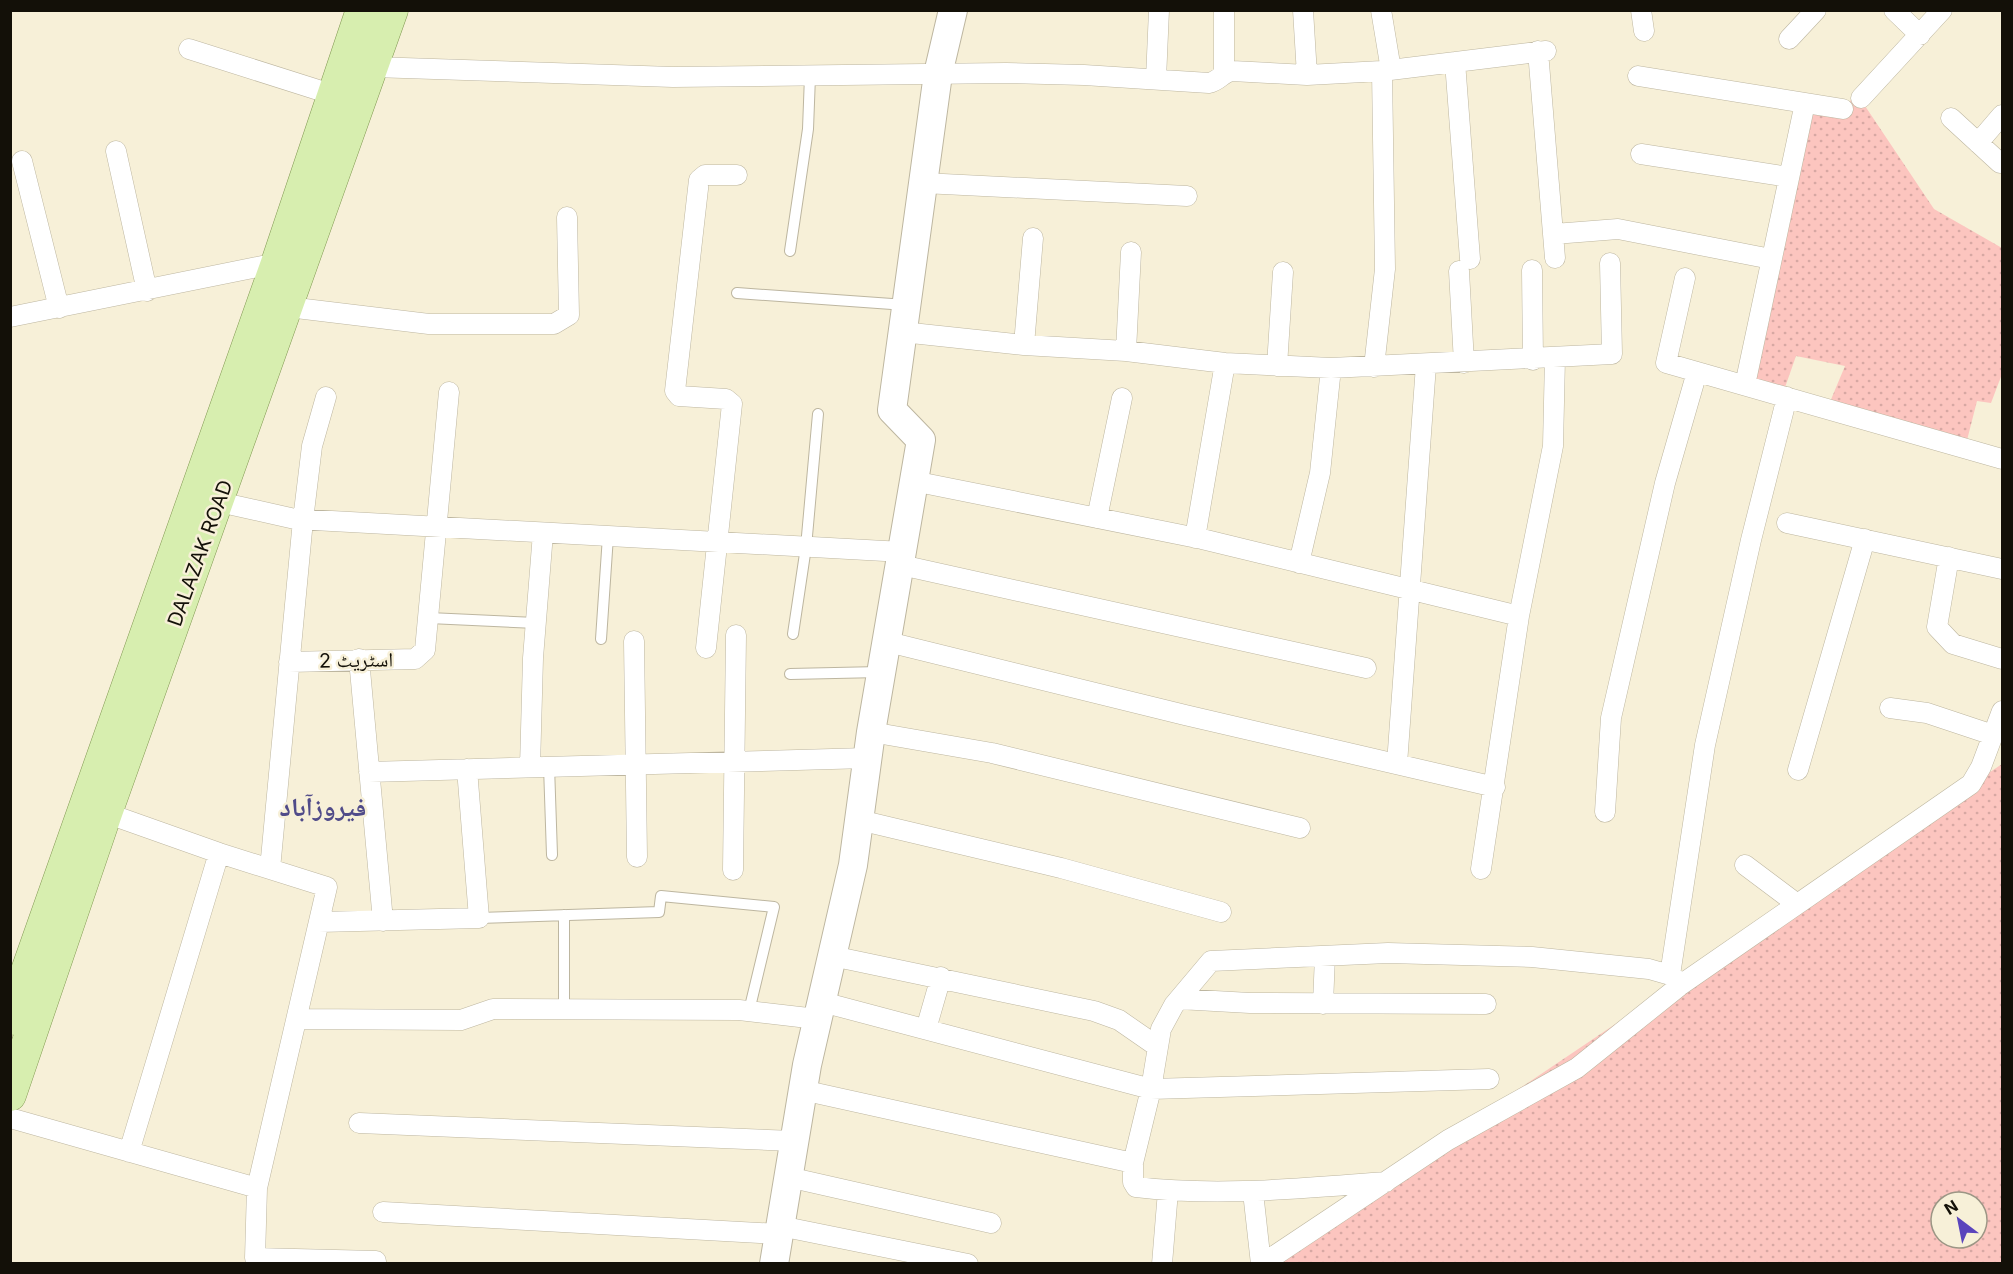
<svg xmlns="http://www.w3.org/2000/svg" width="2013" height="1274" viewBox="0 0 2013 1274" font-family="Inter,'Noto Naskh Arabic',sans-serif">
  <defs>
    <pattern id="grass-dots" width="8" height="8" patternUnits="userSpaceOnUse" patternTransform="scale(1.5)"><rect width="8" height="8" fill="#fcc5bf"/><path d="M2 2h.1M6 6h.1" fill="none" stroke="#d7a8a3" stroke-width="1.8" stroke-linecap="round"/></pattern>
  </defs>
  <rect width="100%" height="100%" fill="#f7f0d8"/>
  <!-- grass -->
  <path fill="url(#grass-dots)" fill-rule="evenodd" d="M1857,94L1934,209L2002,248V374L1991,403L1977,401L1965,448L1827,409L1845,366L1796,356L1782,396L1744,381L1805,103L1842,109Z
    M2002,764V1263H1260ZM1941,1202H1977V1238H1941Z"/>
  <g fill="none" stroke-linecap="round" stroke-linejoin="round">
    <!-- lane casing -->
    <g stroke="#bdb6a0" stroke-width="12">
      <path id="lane" d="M790,251L808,129L810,76
        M737,293L906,305
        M429,618L536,623
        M793,634L806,547L818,414
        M601,639L608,536
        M790,674L880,672
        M549,766L552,855
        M479,918L659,912L661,896L774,907L749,1011
        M564,1009V915"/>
    </g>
    <!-- street casing -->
    <g stroke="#bdb6a0" stroke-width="21">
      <path id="street" d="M1224,10V73
        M1303,10L1307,75
        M1381,10L1391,70
        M1641,10L1644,31
        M1894,10L1920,35
        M1789,39L1816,10
        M189,49L334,95
        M1538,51L1555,258
        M1455,62L1470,259
        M373,67L673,77L1006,73L1084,75L1209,83C1219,81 1222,73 1232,71L1307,75L1382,71L1546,51
        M1638,76L1843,109
        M1156,79L1159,10
        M1861,98L1942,10
        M1951,118L2000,163
        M1978,143L2002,115
        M116,151L147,291
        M1641,154L1789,177
        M22,161L59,308
        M923,183L1187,196
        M1554,234L1618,229L1771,259
        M1532,270L1533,360
        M1459,271L1464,363
        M1685,278L1666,363L2002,459
        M288,307L429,324H554L569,315L567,217
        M10,317L277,263
        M902,332L1024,345L1126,351L1225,363L1331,368L1612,354L1610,263
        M1024,345L1033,238
        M1126,351L1131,252
        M1277,366L1283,272
        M1374,367L1385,269L1382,71
        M1745,385L1805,103
        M913,481L1202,539L1519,616
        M219,502L295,519L903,552
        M1097,518L1122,398
        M1787,523L2002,569
        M1195,538L1225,363
        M1949,557L1937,627L1953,644L2002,659
        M1299,563L1320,473L1331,368
        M901,565L1366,668
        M634,641L637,857
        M888,642L1185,715L1495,787
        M706,648L732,404L726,399L679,396L675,391L699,180L705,175H737
        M359,659L383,921
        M289,662L415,659L425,650L449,392
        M1890,708L1927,713L1993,735
        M871,732L992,753L1300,828
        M1397,764L1426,365
        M530,767L533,658L543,533
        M1798,770L1865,539
        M369,772L867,758
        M1605,812L1611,718L1665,483L1697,372
        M106,813L219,853L327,887L257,1188L255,1258L376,1261V1264
        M859,820L1061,868L1221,912
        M1745,865L1797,904
        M270,869L303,520L312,446L326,397
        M1481,869L1519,616L1553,446L1555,358
        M733,870L736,635
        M319,922L479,918L467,769
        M832,956L1094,1011L1119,1020L1158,1047
        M1670,975L1705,745L1751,540L1787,397
        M1179,999L1250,1003L1486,1004
        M822,1002L1151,1089L1489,1079
        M1323,1004L1325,956
        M297,1019L461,1020L493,1009L739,1010L817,1019
        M926,1029L941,977
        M802,1090L1133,1163
        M10,1118L257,1188
        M359,1123L794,1141
        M129,1152L219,853
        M788,1177L991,1223
        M1386,1182C1303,1188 1219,1197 1136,1187L1133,1182V1163L1151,1089L1161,1029L1174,1005L1211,961L1388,953L1532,957L1649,969L1670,975L1682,984
        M1253,1192L1261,1264
        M383,1212L778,1234
        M780,1226L968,1264
        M1162,1264L1168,1191
        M1262,1264L1448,1140L1577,1068L1682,984L1971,784L1981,767L2002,711"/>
    </g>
    <!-- secondary casing -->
    <g stroke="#bdb6a0" stroke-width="30">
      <path id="secondary" d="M774,1264L807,1065L853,865L871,732L921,440L892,410L938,74L953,10"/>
    </g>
    <!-- primary casing -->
    <g stroke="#819852" stroke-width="33">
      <path id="primary" d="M10,1019L277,263L362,10
        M10,1095L106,813L392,10"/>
    </g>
    <!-- lane -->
    <use href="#lane" stroke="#fff" stroke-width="10"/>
    <!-- street -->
    <use href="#street" stroke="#fff" stroke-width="20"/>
    <!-- secondary -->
    <use href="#secondary" stroke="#fff" stroke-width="28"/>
    <!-- primary -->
    <use href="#primary" stroke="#d7eeaf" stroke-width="32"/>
  </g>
  <g text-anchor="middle" stroke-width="5" stroke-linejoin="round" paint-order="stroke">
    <!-- street labels -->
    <g font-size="20" fill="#131008" stroke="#f7f0d8">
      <text transform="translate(200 553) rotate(-70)" y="7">DALAZAK ROAD</text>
      <text transform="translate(356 660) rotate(-1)" y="7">اسٹریٹ 2</text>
    </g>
    <!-- district labels -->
    <g font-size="26" font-weight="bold" fill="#504b89" stroke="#f7f0d8">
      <text x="323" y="816">فیروزآباد</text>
    </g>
  </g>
  <!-- border -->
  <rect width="2013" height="1274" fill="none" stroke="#131008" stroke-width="24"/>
  <!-- north arrow -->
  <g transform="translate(1959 1220) rotate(328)"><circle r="28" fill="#f7f0d8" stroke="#9c9685" stroke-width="1.5"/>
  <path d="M0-4.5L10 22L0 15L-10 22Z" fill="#5a44bc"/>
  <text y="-9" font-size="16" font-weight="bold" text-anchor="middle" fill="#131008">N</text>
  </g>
</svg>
